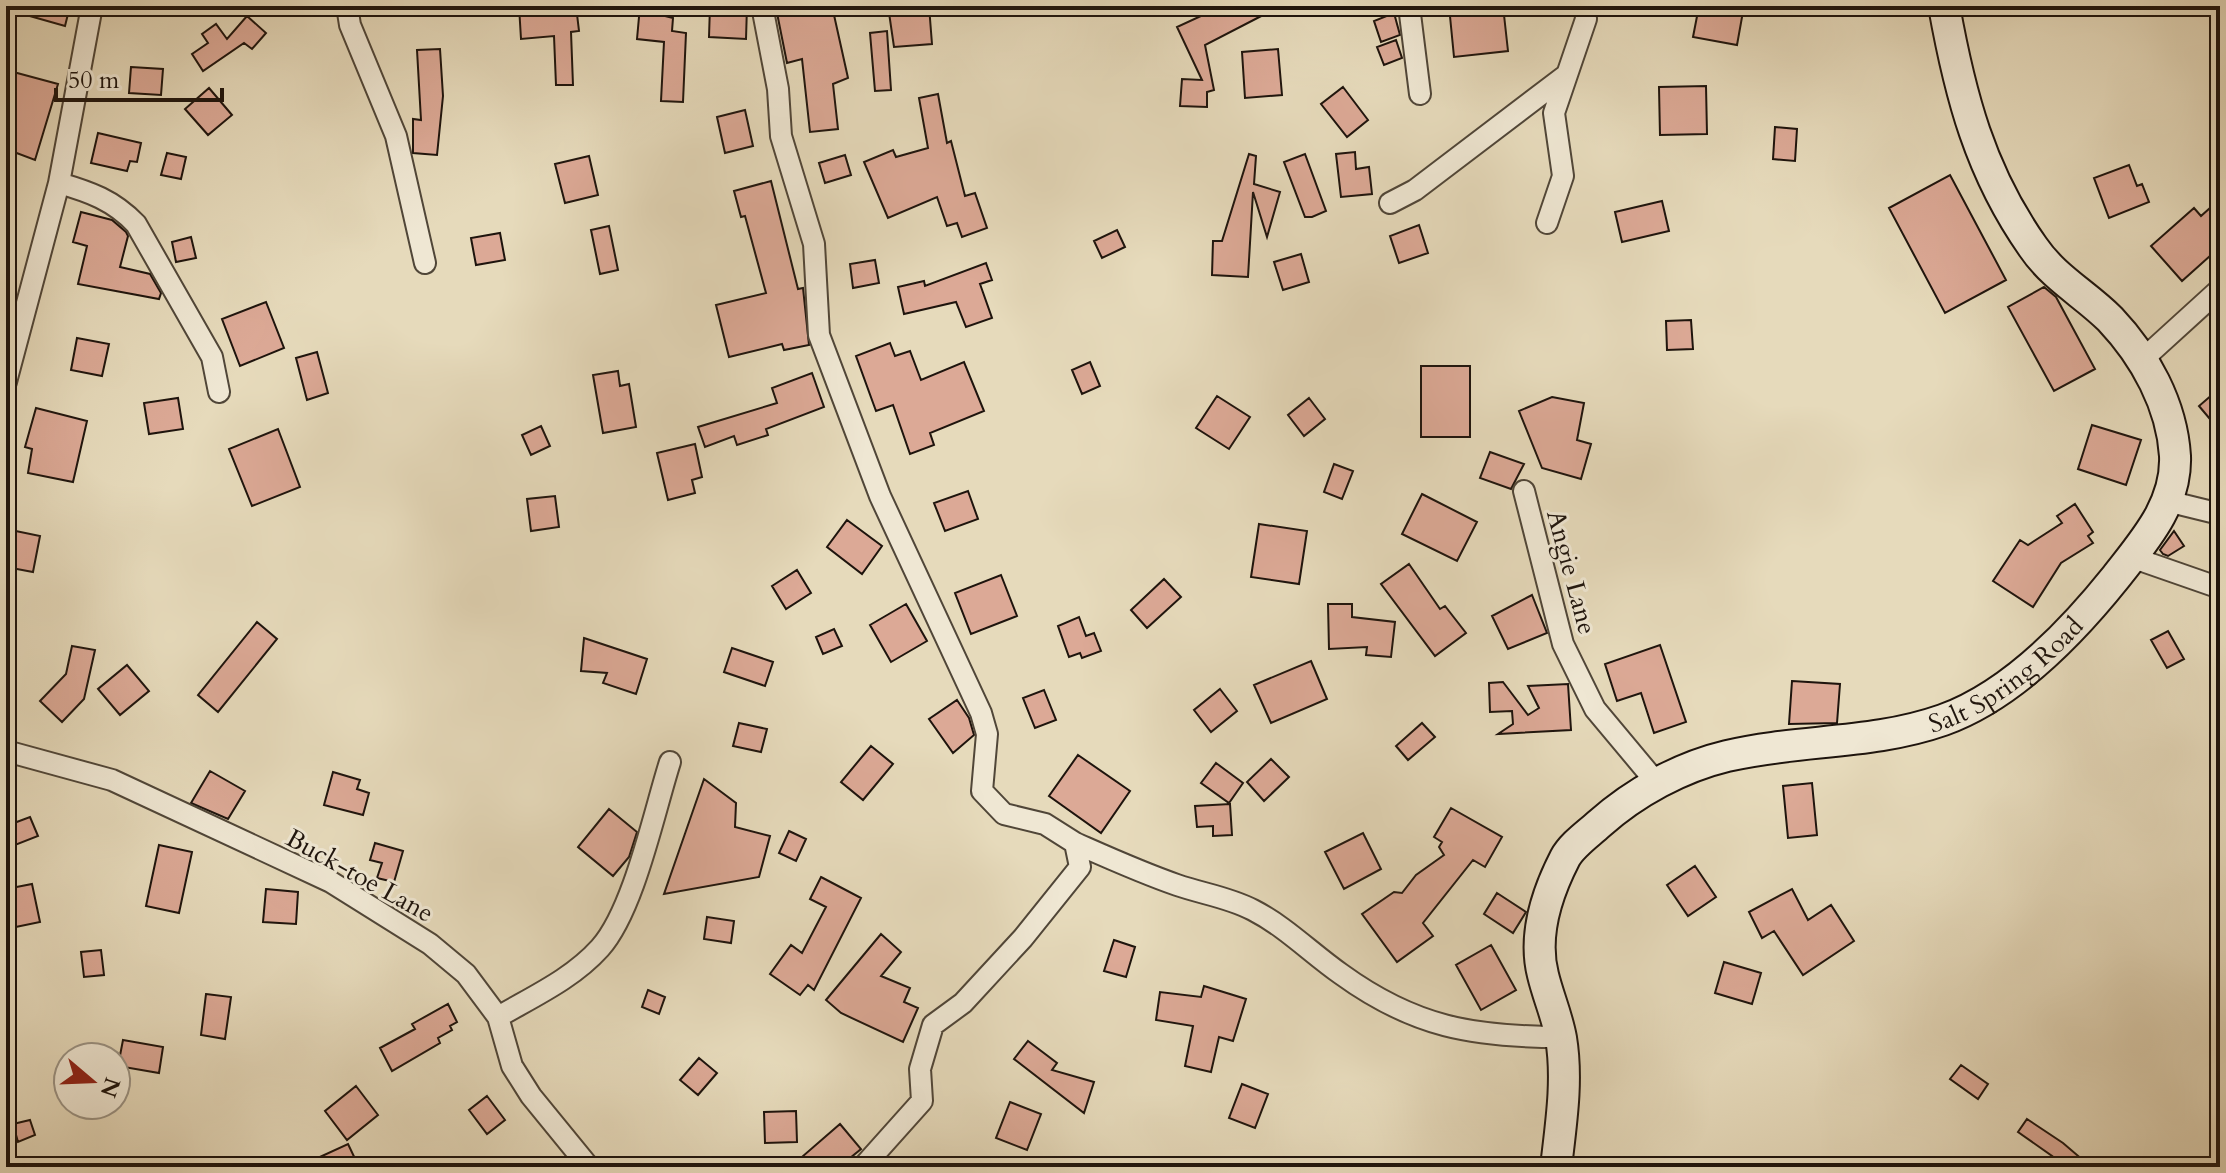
<svg xmlns="http://www.w3.org/2000/svg" width="2226" height="1173" viewBox="0 0 2226 1173" font-family="Cardo,serif">
  <rect width="100%" height="100%" fill="#e6dabb"/>
  <filter id="stains"><feTurbulence type="fractalNoise" baseFrequency=".0025" numOctaves="4"/><feColorMatrix values="0 0 0 0 .2 0 0 0 0 .09 0 0 0 0 .02 0 0 0 .5 -.17"/></filter>
  <radialGradient id="worn" r=".72"><stop offset=".6" stop-color="#630" stop-opacity="0"/><stop offset="1" stop-color="#630" stop-opacity=".3"/></radialGradient>
  <!-- building -->
  <path fill="#dca996" stroke="#1e140d" stroke-width="2" d="M13,6H70L65,26L12,11Z
    M519,6H576L579,31L571,32L573,85H556L554,36L521,39Z
    M640,6H666L665,16L673,18L672,31L686,33L683,102L661,101L664,42L637,39Z
    M710,6H747L746,39L709,37Z
    M808,6H832L848,78L833,84L838,129L810,132L802,59L787,63L777,13Z
    M888,6H929L932,44L894,47Z
    M1449,6H1503L1508,51L1454,57Z
    M1699,6H1744L1737,45L1693,37Z
    M1269,12L1205,45L1214,90L1207,92V107L1180,106L1182,79L1202,80L1177,27L1203,15Z
    M1394,13L1400,35L1381,42L1374,21Z
    M247,16L266,33L252,49L244,43L203,71L192,54L208,43L202,34L216,24L227,39Z
    M887,31L891,90L875,91L870,33Z
    M1396,40L1402,58L1384,65L1377,47Z
    M440,49L443,96L437,155L413,153V119L421,120L417,50Z
    M1278,49L1282,95L1245,98L1242,52Z
    M131,67L163,69L161,95L129,93Z
    M6,70L58,84L35,160L6,149V130L15,106L6,104Z
    M1706,86L1707,134L1660,135L1659,87Z
    M1343,87L1368,120L1347,137L1321,104Z
    M209,88L232,115L208,135L185,109Z
    M938,94L947,143L951,141L965,196L975,193L987,228L962,237L957,223L947,226L937,197L888,218L864,162L893,150L896,157L928,148L919,98Z
    M745,110L753,146L725,153L717,117Z
    M1775,127L1797,129L1795,161L1773,159Z
    M98,133L141,143L137,162L130,161L127,171L91,163Z
    M1355,152L1356,169L1369,167L1372,194L1341,197L1336,154Z
    M167,153L186,157L181,179L161,175Z
    M1249,154L1256,156L1254,184L1280,192L1267,237L1253,192L1248,277L1212,275L1213,241H1222Z
    M1305,154L1326,211L1312,217H1305L1284,162Z
    M845,155L851,175L825,183L819,163Z
    M589,156L598,195L565,203L555,164Z
    M2129,165L2137,186L2142,184L2149,202L2109,218L2094,178Z
    M1950,175L2006,280L1945,313L1889,208Z
    M771,181L798,289L803,288L809,345L784,350L782,344L729,357L716,305L766,293L745,216L741,217L734,191Z
    M2220,199V247L2182,281L2151,246L2194,208L2201,216Z
    M1662,201L1669,231L1622,242L1615,212Z
    M81,212L112,220L126,232L128,236L120,267L150,274L161,293L159,299L78,284L87,246L73,242Z
    M1419,225L1428,253L1399,263L1390,236Z
    M609,226L618,270L600,274L591,230Z
    M1117,230L1125,247L1102,258L1094,241Z
    M500,233L505,260L476,265L471,238Z
    M191,237L196,258L176,262L172,242Z
    M1301,254L1309,282L1283,290L1274,262Z
    M875,260L879,283L853,288L850,264Z
    M986,263L992,280L980,284L992,318L966,327L956,302L904,314L898,287L924,281L925,286Z
    M2044,287L2056,297L2095,369L2054,391L2008,307Z
    M266,302L284,348L240,366L222,319Z
    M1691,320L1693,349L1667,350L1666,321Z
    M77,338L109,344L102,376L71,370Z
    M890,343L895,356L910,351L921,380L964,362L984,411L930,433L934,445L910,454L893,405L876,411L856,356Z
    M317,352L328,393L307,400L296,358Z
    M1090,362L1100,386L1082,394L1072,370Z
    M1421,366H1470V437H1421Z
    M618,371L620,386L629,384L636,427L603,433L593,375Z
    M812,373L824,407L766,429L768,435L737,445L734,436L705,447L698,427L777,403L772,388Z
    M2220,388V431L2199,406Z
    M1217,396L1250,417L1229,449L1196,428Z
    M1552,397L1584,403L1577,440L1591,444L1581,479L1542,468L1519,411Z
    M178,398L183,429L149,434L144,403Z
    M1309,398L1325,419L1304,436L1288,415Z
    M36,408L87,421L73,482L28,473L32,449L25,447Z
    M2092,425L2141,440L2126,485L2078,469Z
    M541,426L550,446L531,455L522,435Z
    M278,429L300,487L252,506L229,449Z
    M695,444L702,477L692,480L695,493L668,500L657,453Z
    M1490,452L1524,464L1511,489L1480,478Z
    M1334,464L1353,471L1342,499L1324,492Z
    M968,491L978,519L945,531L934,503Z
    M1422,494L1477,522L1457,561L1402,534Z
    M555,496L559,527L531,531L527,499Z
    M2075,504L2093,532L2088,536L2093,543L2061,563L2033,607L1993,581L2020,540L2028,545L2062,523L2057,516Z
    M847,520L882,546L862,574L827,547Z
    M1259,524L1307,531L1299,584L1251,577Z
    M6,529L40,536L33,572L6,567Z
    M2174,531L2184,546L2168,556L2163,554L2160,550Z
    M1409,564L1440,609L1445,606L1466,633L1435,656L1381,584Z
    M797,570L811,593L786,609L772,586Z
    M1001,575L1017,616L971,634L955,593Z
    M1164,579L1181,597L1147,628L1131,610Z
    M1532,595L1547,633L1508,649L1492,616Z
    M906,604L927,641L891,662L870,625Z
    M1328,604H1352V617L1395,622L1391,657L1366,655L1367,647L1329,649Z
    M1079,617L1086,636L1094,633L1101,651L1082,658L1080,653L1069,657L1058,626Z
    M257,622L277,639L218,712L198,695Z
    M834,629L842,646L823,654L816,637Z
    M2168,631L2184,659L2167,668L2151,640Z
    M584,638L647,659L636,694L603,683L607,673L581,671Z
    M1660,645L1686,722L1654,733L1641,693L1617,701L1605,664Z
    M72,646L95,650L84,699L62,722L40,701L66,674Z
    M732,648L773,662L765,686L724,672Z
    M1311,661L1327,699L1271,723L1254,685Z
    M127,665L149,691L120,715L98,689Z
    M1792,681L1840,684L1837,723L1789,724Z
    M1503,682L1528,715L1539,708L1528,686L1568,684L1571,730L1498,734L1513,724L1512,711L1490,712L1489,683Z
    M1220,689L1237,711L1211,732L1194,710Z
    M1044,690L1056,720L1035,728L1023,698Z
    M957,700L969,718L974,735L953,753L929,719Z
    M739,723L767,729L761,752L733,746Z
    M1422,723L1435,737L1408,760L1396,746Z
    M871,746L893,764L863,800L841,782Z
    M1078,755L1130,791L1101,833L1049,796Z
    M1271,759L1289,777L1264,801L1247,782Z
    M1216,763L1243,783L1229,803L1201,783Z
    M210,771L245,791L228,819L191,803Z
    M333,772L360,780L357,789L369,793L363,815L324,805Z
    M704,779L736,803L735,827L770,836L759,877L664,894Z
    M1812,783L1817,835L1788,838L1783,786Z
    M1230,804L1232,835L1213,836V826L1197,827L1195,806Z
    M1451,808L1502,837L1485,867L1473,860L1423,923L1433,936L1397,962L1362,914L1394,892L1402,893L1416,875L1444,855L1439,847L1442,842L1434,837Z
    M609,809L637,832L629,857L613,876L578,847Z
    M30,817L38,836L10,847L6,826Z
    M789,831L806,839L796,861L779,853Z
    M1363,833L1381,869L1344,889L1325,852Z
    M375,843L403,851L394,882L377,878L382,863L370,860Z
    M159,845L192,852L179,913L146,906Z
    M1695,866L1716,897L1688,916L1667,885Z
    M821,877L861,898L814,990L808,985L800,995L770,974L791,945L802,953L826,907L810,899Z
    M32,884L40,922L6,929V889Z
    M266,889L298,892L296,924L263,922Z
    M1792,889L1808,920L1831,905L1854,941L1803,975L1774,931L1762,938L1749,912Z
    M1497,893L1526,912L1513,933L1484,914Z
    M707,917L734,921L731,943L704,939Z
    M881,934L901,952L881,976L910,988L904,1002L918,1008L903,1042L841,1013L826,1000Z
    M1114,940L1135,947L1126,977L1104,971Z
    M1491,945L1516,990L1481,1010L1456,965Z
    M101,950L104,975L84,977L81,952Z
    M1724,962L1761,973L1752,1004L1715,993Z
    M1204,986L1246,999L1233,1041L1219,1037L1211,1072L1185,1066L1193,1026L1156,1020L1160,992L1201,997Z
    M648,990L665,997L659,1014L642,1007Z
    M206,994L231,997L225,1039L201,1035Z
    M448,1004L457,1022L450,1026L452,1030L438,1038L440,1043L392,1071L380,1048L415,1029L412,1024Z
    M123,1040L163,1047L159,1073L118,1066Z
    M1028,1041L1057,1063L1052,1070L1094,1082L1084,1113L1014,1059Z
    M699,1058L717,1073L698,1095L680,1080Z
    M1961,1065L1988,1084L1978,1099L1950,1079Z
    M1242,1084L1268,1094L1255,1128L1229,1118Z
    M356,1086L378,1115L347,1140L325,1111Z
    M487,1096L505,1120L487,1134L469,1110Z
    M1010,1102L1041,1114L1027,1150L996,1138Z
    M796,1111L797,1142L765,1143L764,1112Z
    M2027,1119L2063,1143L2091,1167H2042L2052,1156L2018,1132Z
    M30,1120L35,1135L18,1142L13,1124Z
    M840,1124L861,1149L839,1167H812L803,1156Z
    M348,1144L359,1167H298Z"/>
  <g fill="none" stroke-linecap="round" stroke-linejoin="round">
    <!-- street casing -->
    <g stroke="#504638" stroke-width="24">
      <path id="street" d="M347,6L350,25L396,136L425,263
        M762,6L778,89L781,136L814,244L819,335L880,496L981,713L987,734L982,791L1004,814L1045,824L1075,843L1080,867L1023,938L963,1003L933,1025L920,1069L922,1101L863,1167
        M1409,6L1420,94
        M59,183C90,192 113,200 136,224L212,357L219,392
        M1390,203L1415,190L1565,76
        M1547,223L1563,176L1554,113L1586,19L1585,6
        M2142,360L2220,289
        M6,382L59,183L92,6
        M1524,491L1563,644L1595,709L1656,782
        M2167,501L2220,514
        M2131,557L2220,588
        M6,751L112,780L331,882L430,944L466,974L498,1017L512,1066L531,1096L589,1167
        M1075,843C1109,858 1142,873 1177,885C1203,894 1228,897 1253,910C1286,927 1311,953 1341,974C1414,1027 1473,1037 1561,1037
        M498,1017C534,996 572,979 600,948C634,910 654,812 670,762"/>
    </g>
    <!-- secondary casing -->
    <g stroke="#1e140d" stroke-width="34">
      <g id="secondary">
        <path id="s1" d="M1556,1167C1561,1124 1568,1080 1561,1038C1557,1016 1548,996 1543,975C1533,936 1547,893 1565,858C1572,845 1588,834 1599,824C1635,792 1681,767 1727,756C1799,739 1872,745 1943,720C2010,696 2072,632 2116,577C2144,541 2177,505 2175,456C2172,405 2145,356 2110,319C2085,294 2054,278 2033,247C1980,172 1960,95 1944,6"/>
      </g>
    </g>
    <!-- street -->
    <use href="#street" stroke="#efe7d3" stroke-width="20"/>
    <!-- secondary -->
    <use href="#secondary" stroke="#efe7d3" stroke-width="30"/>
  </g>
  <g text-anchor="middle" stroke-width="6" stroke-linejoin="round" paint-order="stroke">
    <!-- street labels -->
    <g font-size="26" fill="#1e140d" stroke="#efe7d3">
      <text transform="translate(1572 572) rotate(75)" y="9">Angie Lane</text>
      <text dy="9" stroke="none"><textPath href="#s1" startOffset="808">Salt Spring Road</textPath></text>
      <text transform="translate(360 875) rotate(29)" y="9">Buck-toe Lane</text>
    </g>
  </g>
  <!-- margin -->
  <rect width="2226" height="1173" fill="none" stroke="#e6dabb" stroke-width="32"/>
  <rect x="8" y="8" width="2210" height="1157" fill="none" stroke="#1e140d" stroke-width="4"/>
  <rect x="16" y="16" width="2194" height="1141" fill="none" stroke="#1e140d" stroke-width="2"/>
  <!-- north arrow -->
  <g transform="translate(92 1081) rotate(109)"><circle r="38" fill="#efe7d3" stroke="#9b9384" stroke-width="2"/>
  <path d="M0-6L14 30L0 20L-14 30Z" fill="#8f2418"/>
  <text y="-12" font-size="22" font-weight="bold" text-anchor="middle" fill="#1e140d">N</text>
  </g>
  <!-- scale -->
  <path d="M56 88v12h166v-12" fill="none" stroke="#1e140d" stroke-width="4"/>
  <text x="68" y="88" font-size="24" fill="#1e140d" stroke="#efe7d3" stroke-width="6" paint-order="stroke">50 m</text>
  <rect width="100%" height="100%" filter="url(#stains)"/>
  <rect width="100%" height="100%" fill="url(#worn)"/>
</svg>
